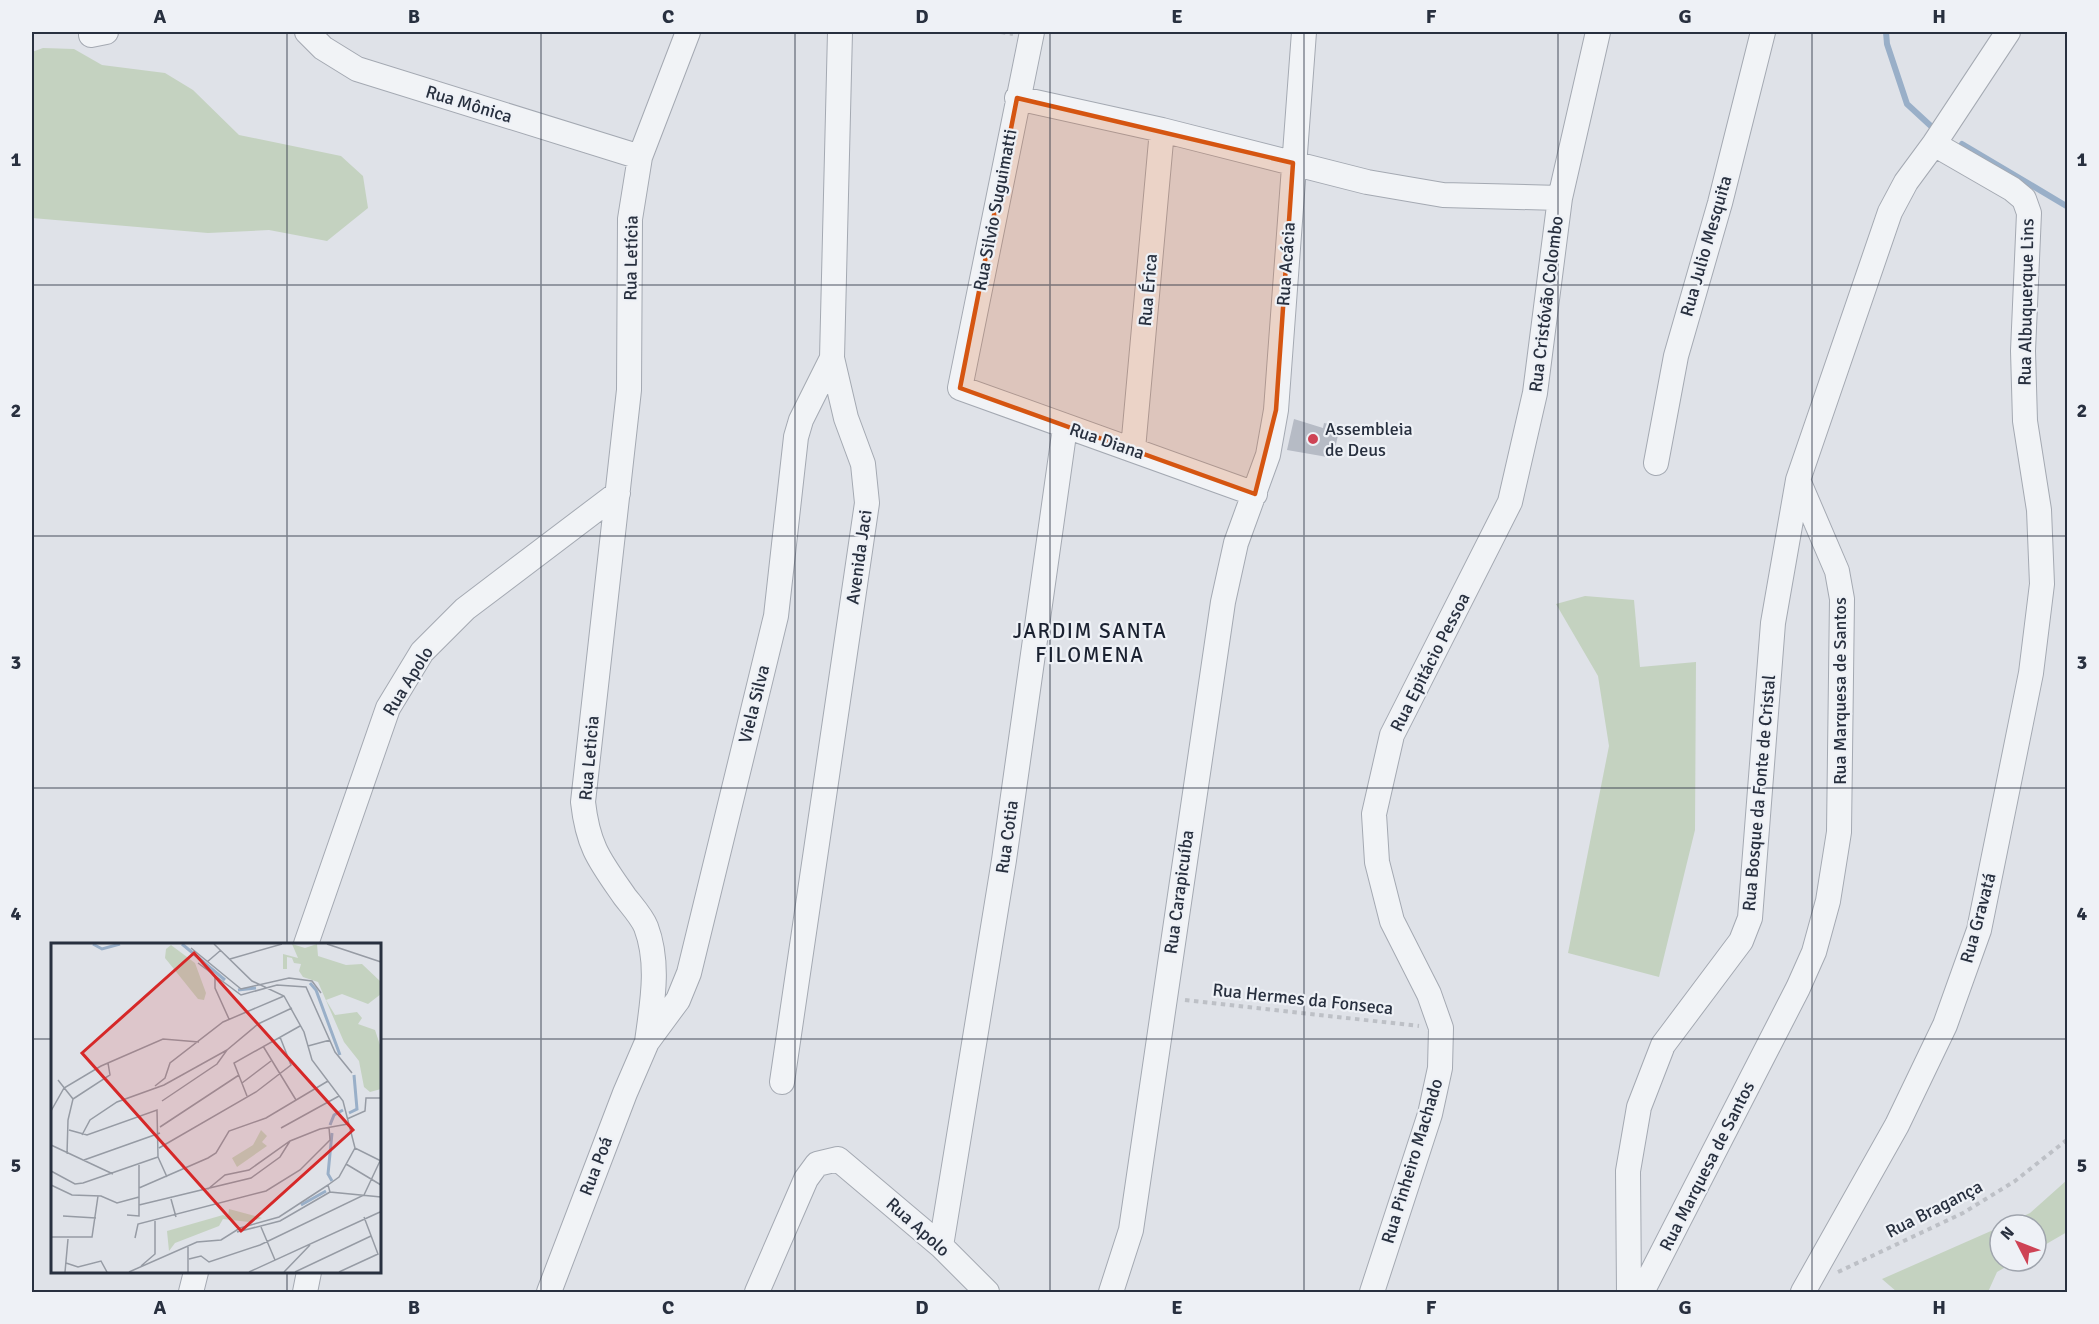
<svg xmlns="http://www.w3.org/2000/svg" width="2099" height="1324" viewBox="0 0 2099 1324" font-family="Signika,sans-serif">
  <rect width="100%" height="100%" fill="#dfe2e8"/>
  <!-- green -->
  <path fill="#c4d2c0" d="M43,48L74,49L102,65L165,73L193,90L239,135L341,156L363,176L368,208L327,241L269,230L208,233L32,218V52Z
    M1585,596L1634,600L1640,667L1696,662L1695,830L1659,977L1568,953L1609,746L1598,676L1556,604Z
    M2067,1180V1232L2036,1250V1225H2005L2030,1213Z
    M2000,1227V1261H2016L1997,1272L1988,1292H1897L1882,1279Z"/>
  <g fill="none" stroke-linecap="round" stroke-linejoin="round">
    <!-- stream -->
    <path stroke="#99afc8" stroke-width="6" d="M1886,32L1887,44L1907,104L1933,128
      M1962,144L2068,207"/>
  </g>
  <!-- building -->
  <path fill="#b6bbc5" d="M1294,419L1323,428L1324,423L1340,426L1333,458L1287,450Z"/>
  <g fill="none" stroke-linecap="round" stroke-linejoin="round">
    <!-- minor casing -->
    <g stroke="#a4a9b2" stroke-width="26">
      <path id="minor" d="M307,32L323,48L357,69L640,157
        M1032,32L960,388L1255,494
        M91,35L106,32
        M1017,98L1162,130L1367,182L1443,195L1560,198
        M1133,449L1162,130
        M1656,463L1676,356L1720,203L1763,32
        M306,944L388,708L422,652L465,609L618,493
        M647,1042C652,1004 660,964 646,927C642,917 632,906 625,897C600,861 588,847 583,802L629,390L630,219L640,157L688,32
        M782,1082L867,503L863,464L846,418L832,358L840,32
        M941,1246L1004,860L1065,427
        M191,1292L196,1272
        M305,1292L309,1272
        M549,1292L625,1093L647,1042L678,1000L689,973L776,616L796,437L801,420L832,358
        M757,1292L806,1179L817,1164L838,1159L941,1246L987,1292
        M1111,1292L1131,1230L1223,602L1236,543L1268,455L1276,410L1304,32
        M1372,1292L1430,1114L1440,1068L1441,1028L1429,994L1392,921L1377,862L1374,814L1392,735L1510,502L1535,393L1560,198L1598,32
        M1629,1292L1628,1171L1639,1107L1663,1045L1741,941L1750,918L1773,623L1798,480L1890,212L1906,182L1934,144L2008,32
        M1642,1292L1798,988L1814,952L1828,901L1839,832L1842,599L1837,571L1798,480
        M1803,1292L1897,1125L1945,1025L1979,930L2031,673L2042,584L2039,510L2025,421L2023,351L2029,213L2024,199L2012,189L1934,144"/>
    </g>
    <!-- path -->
    <path stroke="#bdc0c6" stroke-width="4" stroke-dasharray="4.5 4.5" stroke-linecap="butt" d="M1001,32L1013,34
      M1185,1000L1419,1026
      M1838,1272L1963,1213L2015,1181L2068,1139"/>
    <!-- minor -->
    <use href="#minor" stroke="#f1f3f6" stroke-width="24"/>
  </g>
  <!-- marked area -->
  <path fill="#d55511" fill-opacity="0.2" stroke="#d55511" stroke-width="4.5" stroke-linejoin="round" d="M1017,98L1293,163L1276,410L1255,494L960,388Z"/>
  <!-- grid -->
  <path fill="none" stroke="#28303f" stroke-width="1.5" stroke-opacity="0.55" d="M287,32V944M541,32V1292M795,32V1292M1050,32V1292M1304,32V1292M1558,32V1292M1812,32V1292M32,285H2068M32,536H2068M32,788H2068M32,1039H52M380,1039H2068M287,1272V1292"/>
  <!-- markers -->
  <circle fill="#ce4355" stroke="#eef1f6" stroke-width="2" cx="1313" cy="439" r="6"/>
  <g text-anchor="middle" stroke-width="4.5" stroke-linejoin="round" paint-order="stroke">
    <!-- street labels -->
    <g font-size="18" fill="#28303f" stroke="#eef1f6">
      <text transform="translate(469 104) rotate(17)" y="6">Rua Mônica</text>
      <text transform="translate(995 210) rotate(-79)" y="6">Rua Silvio Suguimatti</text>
      <text transform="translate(1706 246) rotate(-74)" y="6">Rua Julio Mesquita</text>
      <text transform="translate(631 258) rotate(-89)" y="6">Rua Letícia</text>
      <text transform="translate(1286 264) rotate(-86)" y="6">Rua Acácia</text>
      <text transform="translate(1148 290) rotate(-85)" y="6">Rua Érica</text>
      <text transform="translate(2026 302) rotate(-89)" y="6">Rua Albuquerque Lins</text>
      <text transform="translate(1546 304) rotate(-83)" y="6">Rua Cristóvão Colombo</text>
      <text transform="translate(1107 441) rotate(19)" y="6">Rua Diana</text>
      <text transform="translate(859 557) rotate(-82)" y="6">Avenida Jaci</text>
      <text transform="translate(1430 662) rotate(-63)" y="6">Rua Epitácio Pessoa</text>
      <text transform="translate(408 681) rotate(-58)" y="6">Rua Apolo</text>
      <text transform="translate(1840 691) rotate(-90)" y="6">Rua Marquesa de Santos</text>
      <text transform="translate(754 704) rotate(-76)" y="6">Viela Silva</text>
      <text transform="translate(589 758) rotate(-85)" y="6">Rua Leticia</text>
      <text transform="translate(1759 793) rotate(-85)" y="6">Rua Bosque da Fonte de Cristal</text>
      <text transform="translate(1007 837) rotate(-82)" y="6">Rua Cotia</text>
      <text transform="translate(1179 892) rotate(-82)" y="6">Rua Carapicuíba</text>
      <text transform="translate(1978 918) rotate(-75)" y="6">Rua Gravatá</text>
      <text transform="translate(1303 999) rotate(6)" y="6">Rua Hermes da Fonseca</text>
      <text transform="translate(1412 1161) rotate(-73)" y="6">Rua Pinheiro Machado</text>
      <text transform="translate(596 1166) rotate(-69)" y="6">Rua Poá</text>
      <text transform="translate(1707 1166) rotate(-63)" y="6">Rua Marquesa de Santos</text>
      <text transform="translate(1934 1209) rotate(-27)" y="6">Rua Bragança</text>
      <text transform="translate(918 1227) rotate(42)" y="6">Rua Apolo</text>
    </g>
    <!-- poi labels -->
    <g font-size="18" fill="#28303f" stroke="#eef1f6" text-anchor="start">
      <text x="1325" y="435">Assembleia<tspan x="1325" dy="21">de Deus</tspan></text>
    </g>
    <!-- quarter labels -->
    <g font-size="21" letter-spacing="1.5" fill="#1a2130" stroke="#eef1f6">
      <text x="1090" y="638">JARDIM SANTA<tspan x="1090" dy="24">FILOMENA</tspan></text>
    </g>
  </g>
  <!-- overview -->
  <g transform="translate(51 943)">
    <rect width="330" height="330" fill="#dfe2e8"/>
    <path d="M241,1L254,5L266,1L267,13L295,22L311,21L330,39V51L317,61L291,51L275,57L284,72L306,69L311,75L307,81L324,87L330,105V146L319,149L313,144L308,118L293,99L267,39L252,34L248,28L250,21L243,20L241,15L236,14V26H232V11L247,15ZM120,2L144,20L155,50L153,57L147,56L114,15L115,6ZM210,187L216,193L211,199L216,203L186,224L181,215L202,202ZM178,266L211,275L198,279L172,276L168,283L124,300L118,308L116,288L172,272L177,274Z" fill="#c4d2c0"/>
    <path fill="none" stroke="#99afc8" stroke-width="3" d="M42,1L51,6L69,1M131,1L174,37M259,40L265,47L289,112M187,47L205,45M298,170L306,166L303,132M279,182L283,172L292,167M281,190L277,231L281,238M250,262L275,248"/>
    <path fill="none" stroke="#969ba4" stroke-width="1.5" d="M163,1L201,38L233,53L253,89L261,117L292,158L304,205M276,1L330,19M140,5L190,46L238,35L261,38L270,50M179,16L231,1M156,19L170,7M147,20L190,52L226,42L255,44L284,109L301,130M164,34V45L178,76M212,103L245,157M257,103L279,97M7,137L22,156L17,177L16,211M191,140L220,118M104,143L114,135L119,120L172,79L233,53M196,153L183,120L249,83M22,156L59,132L57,120M111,158L166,121L176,107L207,81L241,65M0,168L13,145L50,123L112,96L148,99M296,176L314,168L315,155H330M109,184L188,132M230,185L288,153M18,187L36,192L106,167L107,214M31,192L39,177L66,159L113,142L176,107M0,202L62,231M108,205L205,149L240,122L229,94M107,214L116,234M33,217L109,190M330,218L304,205L288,234L277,242L279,249L330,254M295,221L330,242M0,228L24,241L32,240L107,214M0,242L21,252L50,253L66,260L88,254M88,245L157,215L165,210L178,188L215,175L277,138M157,246L174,232L198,227L239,198L269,186L297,181M120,256L125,274M88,262L200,235L229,214L239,198M76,272L88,273V222M12,273L45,275M210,284L224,317M186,289L229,278L279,249M1,294H41L47,253M84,295L87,281L215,248L249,227L279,197L278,184M137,304V329M138,316L150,313L158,319L209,302L313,252L329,218M15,320L27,324L50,318L56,329M90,323L104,311V278M14,329L17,296M78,329L146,299L170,297L189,285L228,274L277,242M198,329L329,269M233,329L259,302M244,329L320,293M288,329L327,311L313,274"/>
    <path fill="#d62828" fill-opacity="0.15" stroke="#d62828" stroke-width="3" d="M143,10L302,187L190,288L31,110Z"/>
    <rect width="330" height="330" fill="none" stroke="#28303f" stroke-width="3"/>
  </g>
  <!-- border -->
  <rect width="2099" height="1324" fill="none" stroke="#eef1f6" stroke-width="66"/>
  <!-- north arrow -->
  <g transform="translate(2018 1243) rotate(312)"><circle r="28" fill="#eef1f6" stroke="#9fa4ad" stroke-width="1.5"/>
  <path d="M0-4.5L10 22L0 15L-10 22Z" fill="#ce4355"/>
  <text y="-9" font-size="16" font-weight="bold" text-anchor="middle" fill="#28303f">N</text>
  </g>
  <rect x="33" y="33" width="2033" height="1258" fill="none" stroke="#28303f" stroke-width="2"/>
  <g font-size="20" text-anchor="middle" font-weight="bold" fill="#28303f">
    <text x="160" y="23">A</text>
    <text x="414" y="23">B</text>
    <text x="668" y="23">C</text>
    <text x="922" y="23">D</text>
    <text x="1177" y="23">E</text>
    <text x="1431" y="23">F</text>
    <text x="1685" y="23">G</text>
    <text x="1939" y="23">H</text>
    <text x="16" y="166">1</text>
    <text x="2082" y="166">1</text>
    <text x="16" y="417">2</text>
    <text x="2082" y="417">2</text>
    <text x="16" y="669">3</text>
    <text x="2082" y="669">3</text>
    <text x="16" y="920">4</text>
    <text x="2082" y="920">4</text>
    <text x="16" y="1172">5</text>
    <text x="2082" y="1172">5</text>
    <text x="160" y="1314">A</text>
    <text x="414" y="1314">B</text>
    <text x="668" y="1314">C</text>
    <text x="922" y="1314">D</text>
    <text x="1177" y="1314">E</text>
    <text x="1431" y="1314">F</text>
    <text x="1685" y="1314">G</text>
    <text x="1939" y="1314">H</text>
  </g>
</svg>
